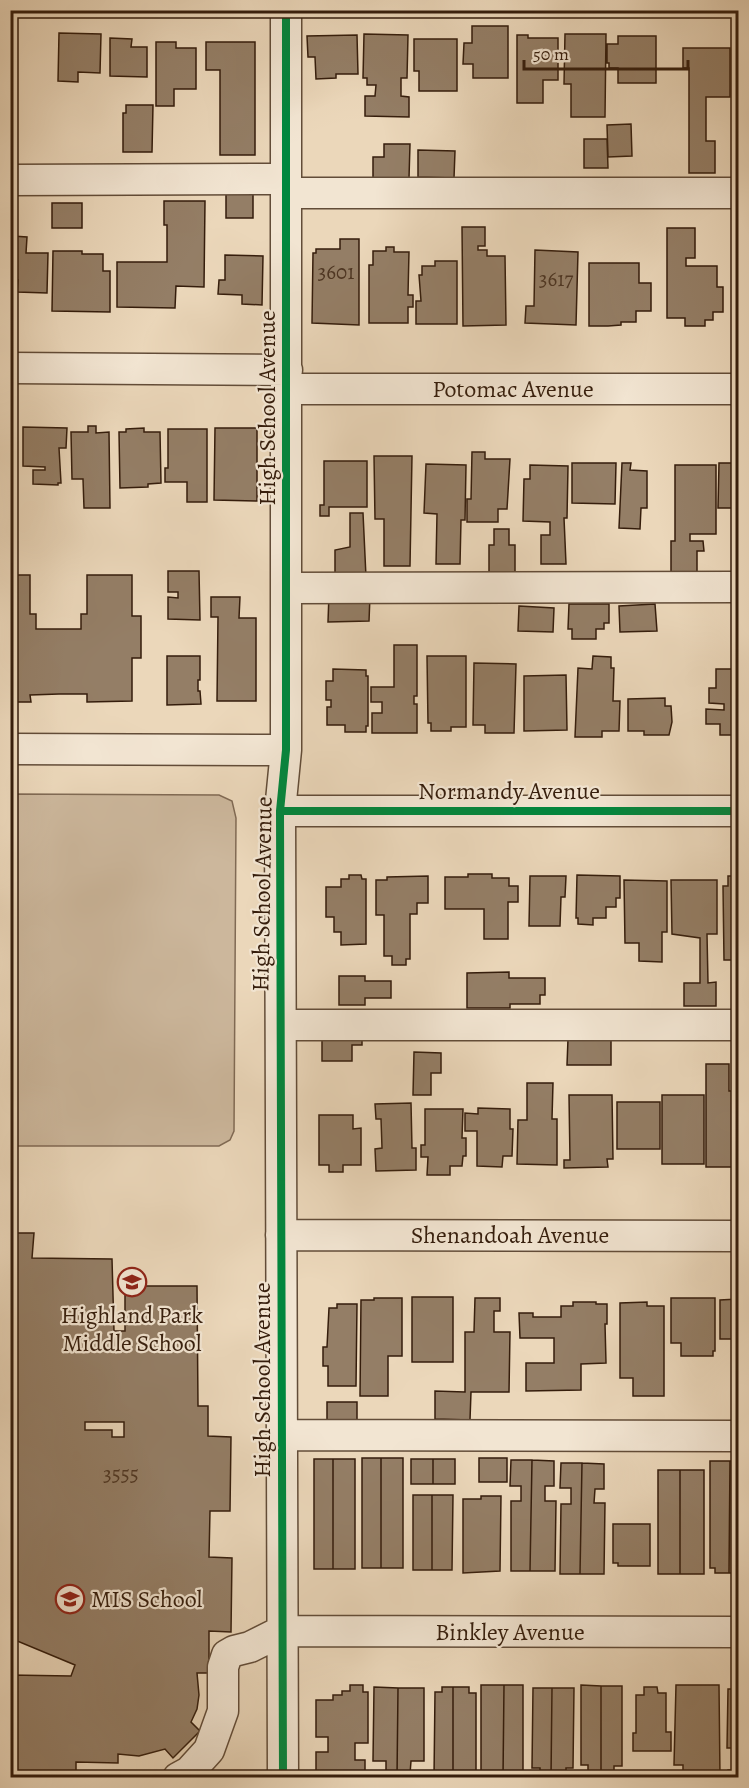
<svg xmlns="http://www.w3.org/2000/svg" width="749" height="1788" viewBox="0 0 749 1788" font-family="Alegreya,serif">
  <rect width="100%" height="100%" fill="#ebd7ba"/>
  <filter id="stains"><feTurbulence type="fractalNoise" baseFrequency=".00333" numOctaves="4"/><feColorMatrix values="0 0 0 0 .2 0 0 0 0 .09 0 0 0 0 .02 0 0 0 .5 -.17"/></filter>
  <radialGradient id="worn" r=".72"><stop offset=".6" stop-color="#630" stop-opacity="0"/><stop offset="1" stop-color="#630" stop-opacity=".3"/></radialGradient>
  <!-- green -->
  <path fill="#ccb79c" stroke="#806a54" stroke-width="1.5" d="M11,794L219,795L232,801L236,818L234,1131L230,1140L219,1146H11Z"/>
  <!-- building -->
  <path fill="#947e66" stroke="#351d0c" stroke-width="1.5" fill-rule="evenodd" d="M472,26H508V78H473V64H463L464,43H472Z
    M59,33L101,34L100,73L78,72V82L58,81Z
    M364,34L408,35L407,78H401V96L409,97V117L365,116V96H375L376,85H367V78H363Z
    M565,34H606L605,117H571V84H564Z
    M357,35L358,74H336V78L316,79L315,57H308L307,36Z
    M517,35H528V38H558V80H543V103H517Z
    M618,36H656V83H618V68H609V63H607V44H618Z
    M110,38L132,39L131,47H147V77L110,76Z
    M414,39H457V91H419V71H414Z
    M156,42H176V48H196V89H174V106H156Z
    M206,42H255V155H220V70H206Z
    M683,48H730V97H706V141H715V173H689V68H683Z
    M126,105H153L152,152H123V113H126Z
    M735,113H738V137H735Z
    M631,124L632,156L608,157L607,125Z
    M584,139H607L608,168H584Z
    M384,144H410L409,178H373V157H384Z
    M418,150L455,151L454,178L418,177Z
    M735,155H738V182H734Z
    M226,185L253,186V218H226Z
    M164,201H205L204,287L176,286L175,308L117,307V262H167V225H164Z
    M52,203H82V228H52Z
    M462,227H485V246H478V250H487V256H505L506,325L463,326Z
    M667,228H695V258H686V266H717V287H723V312H713V320H705V326H685V318H667Z
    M12,236L27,237L26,253H48L47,293L17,292L18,280H11Z
    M340,239H359V325L312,323L313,253H316V249H340Z
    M736,243H738V323H737V280H735Z
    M386,247H394V252H409L408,295H413V307H408V323H369V265H373V251H386Z
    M535,250L578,252L576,325L525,323L526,306H534Z
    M53,251H82V254H103V271H110V312L52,311Z
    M225,255L263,256L262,305L242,304V295L218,294L219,280H225Z
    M435,261H457V324H416V301H421L419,275H422V266H435Z
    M589,263H639V283H651V311H636V322H621V325L608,326H589Z
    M88,426H96V433L109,432L110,508H84L83,479H72L71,432H88Z
    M23,427L67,428L66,448H59L61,483H58V485L33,484V470H45V467L23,466Z
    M144,428V432H160L161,483L148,484V487L120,488L119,432H126V429Z
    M215,428H257V501L214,500Z
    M168,429H207V502H187V482H165V468H168Z
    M472,452H485V459H510L507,509H498V522H467V499H471Z
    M374,456H412L410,566H384V519H375Z
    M324,461H367V507H329V516H320V505H324Z
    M572,463H616L615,504L572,503Z
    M622,463H631L630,470L647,471V508H641L640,529L619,528Z
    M719,463H738V508H718Z
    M426,464L466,465L465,520H461L460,564H436L437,514L424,513Z
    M530,465L568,466L567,518H564L566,564H541V535H550V522L523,521L524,479H530Z
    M675,465H716V534H690V541H703L704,551H697V572L671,573V541H675Z
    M350,513H363L366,577L335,581V550L350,547Z
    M494,529H509V545H515V573H489V545H494Z
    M168,571H199L200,620L168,619V597L178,598V592H168Z
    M10,575H30V614H36V629H81V614H87V575H132V616H141V658H132V701L87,702V694H59L30,695L31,702H10Z
    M329,594L370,596L369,621L328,622Z
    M211,597H240L239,618H256V701H217L218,617H211Z
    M569,604H609V623H604V629H596V639H572V629H568Z
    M655,604L657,631L620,632L619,606Z
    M519,606L554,608L553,632L518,631Z
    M394,645H417V696H414V704H417V733H372V713H382V702H371V687H394Z
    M167,656H200V680H198V691H200L201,704L167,705Z
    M427,656H466V727H451V731H431V723H428Z
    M593,656L611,657V668H614L613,701H620L619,731H602V737H575L578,668L592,669Z
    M474,663L516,664L514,733H485V725H473Z
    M333,669L366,670V676H368V726H366V732H345V725H327V707H331V700H326V681H333Z
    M716,669H738V735H720V724H706V709L724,710V704L709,703V688H716Z
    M566,675L567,730L524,731V676Z
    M665,698V706H671L672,722L669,735H644V731H628V699Z
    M468,874H492V878H509V886H518V902H508V939H484V909H445V877H468Z
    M349,875H361L362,879H366V944L341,945V932H334V917H326V887H341V879H349Z
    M577,875L620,876V898H616V907H606V918H593V925L578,924V918H576Z
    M428,876V903H417V914H410V959H406V965H392V956H384V915H376V880H387V877Z
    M530,876H566L565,897H561L560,926H529Z
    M728,876H738V960H724L723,886H728Z
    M624,880L667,881V932H662V962L639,961V943H625Z
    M671,880H717V934H707L708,983L716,982V1006H684V983H700V938L672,934Z
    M509,972V978H545V995H540V1004H510V1008H467V973Z
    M339,976H365V981H391V998H365V1005H339Z
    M322,1034L362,1035V1045H352V1061H322Z
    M568,1039L611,1040V1065H567Z
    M414,1052L441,1053V1073H431V1095H413Z
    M706,1064H729V1091H738V1167H706Z
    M527,1083H553L552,1119H557V1165L517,1164L518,1120H527Z
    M569,1095H612L613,1159H607L608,1167L564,1168V1160H570Z
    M662,1095H704V1164H662Z
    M617,1102H660V1149H617Z
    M411,1103L412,1148H416V1170L376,1171L375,1149L382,1148L381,1119H376L375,1104Z
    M478,1108L510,1109V1129H513L512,1156H503L502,1167L477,1166V1131H465V1113L478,1114Z
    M425,1109H463L462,1138H466V1156H463L462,1166H450V1175H427L428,1157H421V1145H425Z
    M319,1115H353V1129L361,1128V1165H343V1172H329V1165H319Z
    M10,1233H34L32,1258L112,1259L114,1331H125V1286H197L198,1406H208V1436L231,1437L230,1511H210L209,1557L232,1558L231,1632L209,1631V1673H197L199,1695L197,1709L191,1722L200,1731L173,1758L165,1749L139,1756L118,1754V1763L76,1762V1778H10V1675L71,1676L75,1665L10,1638ZM85,1422H124V1437H112V1430H85Z
    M412,1297H453V1362H412Z
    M374,1298H402V1356H388V1396H360L361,1300H374Z
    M475,1298H500V1311H494V1332H510L509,1392H471L470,1420L435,1419V1391L465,1392V1332H474Z
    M671,1298H715V1351H713V1356H681V1343H671Z
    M738,1299V1339H720V1300Z
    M573,1302H596V1304H607V1324H605L606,1363L581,1364V1390L526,1391V1363H554V1338H520L519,1313H533V1317H561V1306H573Z
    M647,1302V1306H664V1396H633V1378H620V1303Z
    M337,1304H357L356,1386H328V1366H323V1347H327L329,1308H337Z
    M327,1402H357V1426H327Z
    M362,1458H381V1568H362Z
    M381,1458H403V1568H381Z
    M479,1458H507V1482H479Z
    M314,1459H333V1569H314Z
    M333,1459H355V1569H333Z
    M411,1459H433V1484H411Z
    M433,1459H455V1484H433Z
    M511,1460H532L530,1571H511V1501H521V1486H510Z
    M532,1460L554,1461V1486H545V1501H556L555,1571H530Z
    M710,1461H730L729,1573H715V1568H710Z
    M730,1461H738V1573H729Z
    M561,1463H582L580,1574H560L561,1504H571V1488H560Z
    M582,1463L604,1464V1489H595L594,1503H605L604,1574H580Z
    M658,1470H680V1574H658Z
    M680,1470H704V1574H680Z
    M413,1495H432V1570H413Z
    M432,1495H453L452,1570H432Z
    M481,1496H501L500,1571L463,1573V1499H481Z
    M613,1524H650V1566H618V1563H613Z
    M350,1685H363V1692H368V1743H355V1760H365V1778H319V1775H316V1752H328V1737H316V1700H333V1695H342V1691H350Z
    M481,1685H504L503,1778H481Z
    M504,1685H523V1778H503Z
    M581,1685L601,1686V1778H588V1765H581Z
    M676,1685H719L720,1778H680V1773H683V1765H674Z
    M601,1686H622V1766H614V1778H601Z
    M374,1687L398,1688L397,1778H373V1775H386V1761H373Z
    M442,1687H453V1778H434L435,1692H442Z
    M453,1687H469V1693H476V1778H453Z
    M644,1687H657L658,1693H666V1732H671V1751H633V1733H636V1695H644Z
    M398,1688H424V1761H411L410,1774H423V1778H397Z
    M533,1688H552L551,1778H540V1768H532Z
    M552,1688H574L573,1768H566V1778H551Z
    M728,1689H738V1778H727L728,1770H735L736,1748H727Z"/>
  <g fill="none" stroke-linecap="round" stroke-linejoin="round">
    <!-- minor casing -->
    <g stroke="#624c38" stroke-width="33">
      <path id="minor" d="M10,180L286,179
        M286,193H738
        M10,368L287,370
        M287,389H738
        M287,588L738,587
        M10,749L286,750
        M280,811H738
        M281,1025H738
        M281,1235L738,1236
        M282,1435L738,1436
        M178,1778L189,1772L209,1750L223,1711V1667L227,1655L234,1651L250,1647L282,1631L738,1632
        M283,1778L280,811L286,750V10"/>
    </g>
    <!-- minor -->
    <use href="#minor" stroke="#f2e5d2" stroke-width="30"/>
    <!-- cycleway casing -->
    <g stroke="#f2e5d2" stroke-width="11">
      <path id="cycleway" d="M280,811H738
        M283,1778L280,811L286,750V10"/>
    </g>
    <!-- cycleway -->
    <use href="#cycleway" stroke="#00873e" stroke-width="8"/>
  </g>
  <!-- icons -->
  <defs>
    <g id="school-ring" transform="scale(1.5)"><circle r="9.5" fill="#f2e5d2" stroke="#8f2418" stroke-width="1.5"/><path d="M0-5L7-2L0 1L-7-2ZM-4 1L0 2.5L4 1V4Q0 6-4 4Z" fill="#8f2418"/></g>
  </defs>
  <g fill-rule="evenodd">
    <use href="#school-ring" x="132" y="1282"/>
    <use href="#school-ring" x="70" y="1599"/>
  </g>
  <g text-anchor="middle" stroke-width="4.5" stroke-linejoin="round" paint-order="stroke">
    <!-- number labels -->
    <g font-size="21" fill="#4d3522">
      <text x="336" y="279">3601</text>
      <text x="556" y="286">3617</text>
      <text x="121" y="1481">3555</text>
    </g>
    <!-- street labels -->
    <g font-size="24" fill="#351d0c" stroke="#f2e5d2">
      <text x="513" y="397">Potomac Avenue</text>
      <text transform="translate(267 408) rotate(-90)" y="8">High School Avenue</text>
      <text x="509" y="799">Normandy Avenue</text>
      <text transform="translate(262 894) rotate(-89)" y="8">High School Avenue</text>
      <text x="510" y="1243">Shenandoah Avenue</text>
      <text transform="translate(262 1380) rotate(-90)" y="8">High School Avenue</text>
      <text x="510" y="1640">Binkley Avenue</text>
    </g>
    <!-- poi labels -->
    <g font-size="24" fill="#351d0c" stroke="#f2e5d2">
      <text x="132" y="1323">Highland Park<tspan x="132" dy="28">Middle School</tspan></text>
      <text x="91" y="1607" text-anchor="start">MIS School</text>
    </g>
  </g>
  <!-- margin -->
  <rect width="749" height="1788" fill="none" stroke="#ebd7ba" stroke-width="36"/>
  <rect x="12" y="12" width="725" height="1764" fill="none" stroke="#351d0c" stroke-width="3"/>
  <rect x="18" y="18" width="713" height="1752" fill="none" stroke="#351d0c" stroke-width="1.5"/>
  <!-- scale -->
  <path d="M524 60v9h164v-9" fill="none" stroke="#351d0c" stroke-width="3"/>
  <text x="533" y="60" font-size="18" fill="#351d0c" stroke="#f2e5d2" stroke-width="4.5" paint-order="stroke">50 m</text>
  <rect width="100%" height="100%" filter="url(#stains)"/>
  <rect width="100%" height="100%" fill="url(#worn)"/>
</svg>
